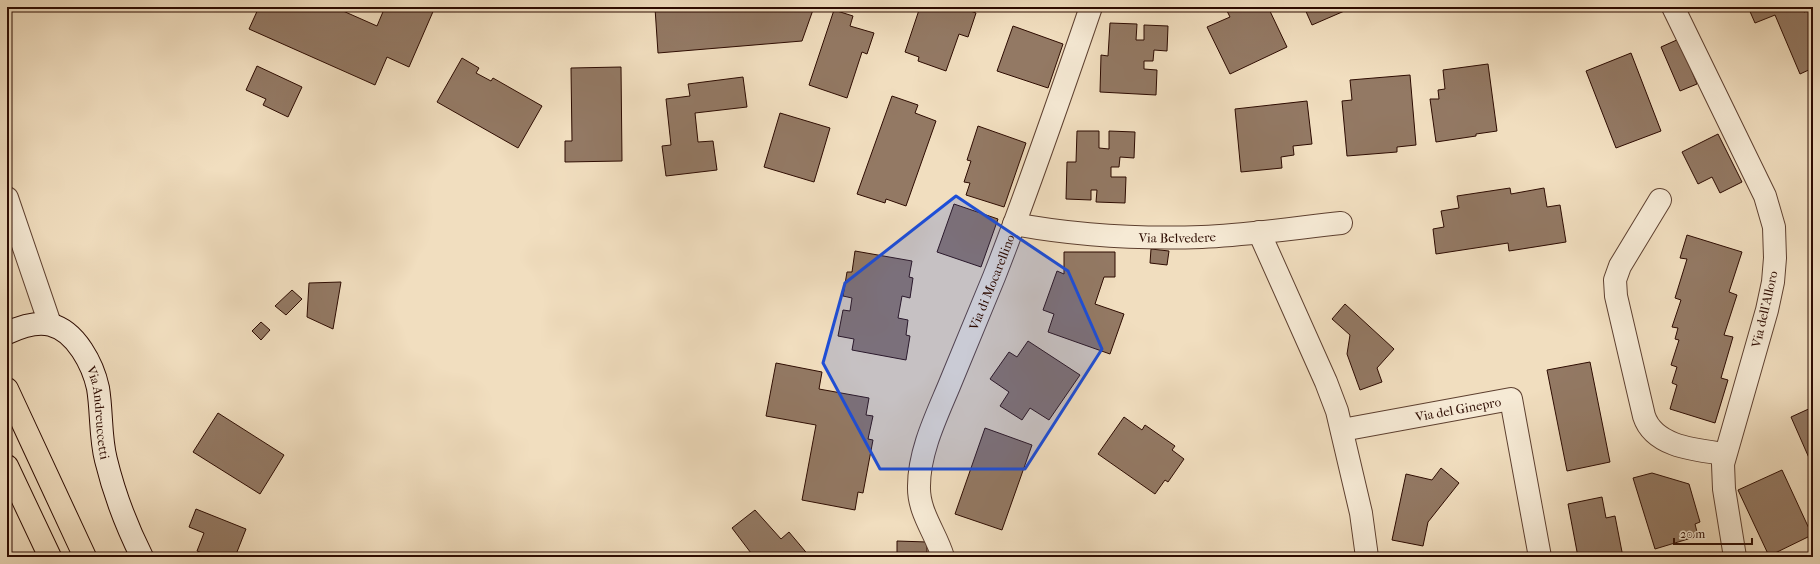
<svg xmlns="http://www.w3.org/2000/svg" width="1820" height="564" viewBox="0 0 1820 564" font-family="'IM FELL French Canon',serif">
  <rect width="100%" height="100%" fill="#f1debf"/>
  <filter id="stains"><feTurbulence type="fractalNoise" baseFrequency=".005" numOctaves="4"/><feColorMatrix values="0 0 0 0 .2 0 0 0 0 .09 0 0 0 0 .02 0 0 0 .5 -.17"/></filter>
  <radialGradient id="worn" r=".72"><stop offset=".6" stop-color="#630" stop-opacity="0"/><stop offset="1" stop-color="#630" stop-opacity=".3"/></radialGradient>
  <!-- building -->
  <path fill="#937964" stroke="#2d0b01" d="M259,7H334L377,26L385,7H435L409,67L387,57L375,85L249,29Z
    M666,7H814L802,41L658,53L655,8Z
    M920,7H959L976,13L968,37L959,34L946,71L918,61L919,57L905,52Z
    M1225,7H1256L1257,9L1268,7L1287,47L1230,74L1207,27L1230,17Z
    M1304,7H1348L1349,9L1312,25Z
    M1748,7H1802L1804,12L1813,9V68L1800,74L1775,15L1755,23Z
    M834,10L853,16L850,26L874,33L867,54L862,52L847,98L809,85Z
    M1110,23L1137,24L1136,40H1144V25L1168,26L1167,51L1154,50L1153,61H1144V69L1157,70L1156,95L1100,92L1101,55L1108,56Z
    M1013,26L1063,44L1048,88L997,71Z
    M1679,39L1697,84L1680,91L1661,47Z
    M1631,53L1661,131L1616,148L1586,71Z
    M462,58L479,68L476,73L491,81L493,78L542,106L518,148L437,102Z
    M1488,64L1497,131L1476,134V136L1436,142L1430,99H1439L1438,90L1445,89L1443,70Z
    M257,66L302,87L288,117L263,105L266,99L246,90Z
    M621,67L622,161L565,162V141H572L571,68Z
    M1410,75L1416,145L1397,147V152L1347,156L1342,101L1352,100L1350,80Z
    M743,77L747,107L695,113L698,142L713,141L717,170L666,176L662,146L671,145L666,99L690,96L688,84Z
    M892,96L918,105L915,113L936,121L906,206L886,199L885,203L857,194Z
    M1307,101L1312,144L1293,146L1294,155L1281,157L1282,168L1241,172L1235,109Z
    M780,113L830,128L814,182L764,167Z
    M978,126L1026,143L1004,207L966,195L970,183L964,182L971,161L967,160Z
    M1077,131H1099V148L1109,149V131L1135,132L1134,158L1120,157L1119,167H1111V177H1126L1125,203L1096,202L1097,190H1091V200L1066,199L1067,162H1076Z
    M1718,134L1742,182L1720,193L1712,177L1698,184L1682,152Z
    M1510,188L1511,194L1544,188L1547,207L1560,205L1566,242L1509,251L1508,243L1436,254L1433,229L1444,227L1441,211L1459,208L1457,196Z
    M954,204L998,219L981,267L937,252Z
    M1687,235L1742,252L1729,292L1737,295L1724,335L1733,337L1721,378L1728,380L1715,423L1670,409L1677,385L1672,383L1677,367L1671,365L1679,340L1675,339L1678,328L1672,327L1681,300L1675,298L1687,259L1680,258Z
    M1151,249L1169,251L1167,265L1150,263Z
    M855,251L912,261L909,277L913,278L910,298L902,296L898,318L908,320L906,335L910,336L906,360L852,350L854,339L838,336L843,310L850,311L852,298L843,296L847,272H852Z
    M1064,252H1115V277H1104L1095,304L1124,314L1110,354L1048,332L1054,314L1043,310L1057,271L1064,274Z
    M341,282L333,329L307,317L309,283Z
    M292,290L302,299L286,315L275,306Z
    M1345,304L1394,349L1377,368L1382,382L1360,390L1347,354L1350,335L1332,319Z
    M261,322L270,330L261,340L252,331Z
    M1028,341L1080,375L1049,420L1030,408L1022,420L1000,406L1009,392L990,379L1009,352L1017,357Z
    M1590,362L1610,462L1567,471L1547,370Z
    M776,363L822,372L819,389L869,398L866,415L873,416L868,439L873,440L863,493L858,492L855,510L802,500L816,425L766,416Z
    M1813,407V467L1791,417Z
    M218,413L284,455L260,494L193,452Z
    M1124,417L1142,430L1145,425L1175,446L1172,450L1184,459L1168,482L1165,480L1155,494L1098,454Z
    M985,428L1032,445L1002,530L955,514Z
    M1441,468L1459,483L1428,522L1423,546L1392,540L1406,474L1432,480Z
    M1782,470L1812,535L1769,556L1738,490Z
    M1652,473L1689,484L1700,522L1695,524L1698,536L1655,549L1633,478Z
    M1602,497L1606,518L1615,516L1623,557H1578L1568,504Z
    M196,509L246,529L235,557H212L197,551L204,533L189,527Z
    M755,510L781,539L789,532L810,557H754L732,528Z
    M897,541L927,542V557H897Z
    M822,552L826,557H816Z"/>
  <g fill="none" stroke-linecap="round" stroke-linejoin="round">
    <!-- minor casing -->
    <g stroke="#5e4030" stroke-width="24">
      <g id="minor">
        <path d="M1673,7L1765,196L1774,227L1775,258L1773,282L1767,310L1723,464L1724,489L1735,557"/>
        <path d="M7,198L50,324"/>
        <path d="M1660,200L1620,266L1615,280L1616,296L1644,416C1654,447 1696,450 1725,454"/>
        <path id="s1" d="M1014,224C1073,235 1142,239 1202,237C1248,235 1295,228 1341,223"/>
        <path d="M1259,232L1326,382L1337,411L1361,513L1367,557"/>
        <path id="s2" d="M1342,430L1511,399L1540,557"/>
        <path id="s3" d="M943,557C936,533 918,512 919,486C919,452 936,417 949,386C964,349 979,313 994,277C1029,188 1060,97 1091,7"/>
      </g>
    </g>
    <!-- secondary casing -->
    <g stroke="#2d0b01" stroke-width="24">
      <g id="secondary">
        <path id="s4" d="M7,333C20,327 37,321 51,325C76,331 93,365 98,388C102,412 100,437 106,460C114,493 127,527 142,557"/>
      </g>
    </g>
    <!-- motorway casing -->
    <g stroke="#2d0b01" stroke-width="24">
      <path id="motorway" d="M7,389L85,557
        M7,466L50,557"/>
    </g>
    <!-- minor -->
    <use href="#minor" stroke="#f6ead5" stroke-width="22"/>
    <!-- secondary -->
    <use href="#secondary" stroke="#f6ead5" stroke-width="22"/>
    <!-- motorway -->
    <use href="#motorway" stroke="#f1debf" stroke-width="22"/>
  </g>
  <!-- marked area -->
  <path fill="#1d4ed8" fill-opacity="0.2" stroke="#1d4ed8" stroke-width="3" stroke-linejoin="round" d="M956,196L1068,271L1102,349L1025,469H880L823,363L845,283Z"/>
  <g text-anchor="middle" stroke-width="4" stroke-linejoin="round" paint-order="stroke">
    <!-- street labels -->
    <g font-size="13" fill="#2d0b01" stroke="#f6ead5">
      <text dy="5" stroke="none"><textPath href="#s1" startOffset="164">Via Belvedere</textPath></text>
      <text dy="5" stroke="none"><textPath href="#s3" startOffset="293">Via di Mocarellino</textPath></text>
      <text transform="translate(1764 309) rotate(-77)" y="5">Via dell'Alloro</text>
      <text dy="5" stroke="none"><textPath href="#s2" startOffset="118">Via del Ginepro</textPath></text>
      <text dy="5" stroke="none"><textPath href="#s4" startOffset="152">Via Andreuccetti</textPath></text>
    </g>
  </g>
  <!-- margin -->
  <rect width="1820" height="564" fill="none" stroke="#f1debf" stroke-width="24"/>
  <rect x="8" y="8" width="1804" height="548" fill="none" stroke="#2d0b01" stroke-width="2"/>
  <rect x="12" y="12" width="1796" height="540" fill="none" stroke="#2d0b01"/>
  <!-- scale -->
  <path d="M1674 538v6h78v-6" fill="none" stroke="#2d0b01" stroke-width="2"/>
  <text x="1680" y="538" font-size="12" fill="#2d0b01" stroke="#f6ead5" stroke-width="3" paint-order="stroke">20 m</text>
  <rect width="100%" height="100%" filter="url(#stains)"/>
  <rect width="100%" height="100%" fill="url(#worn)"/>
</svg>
